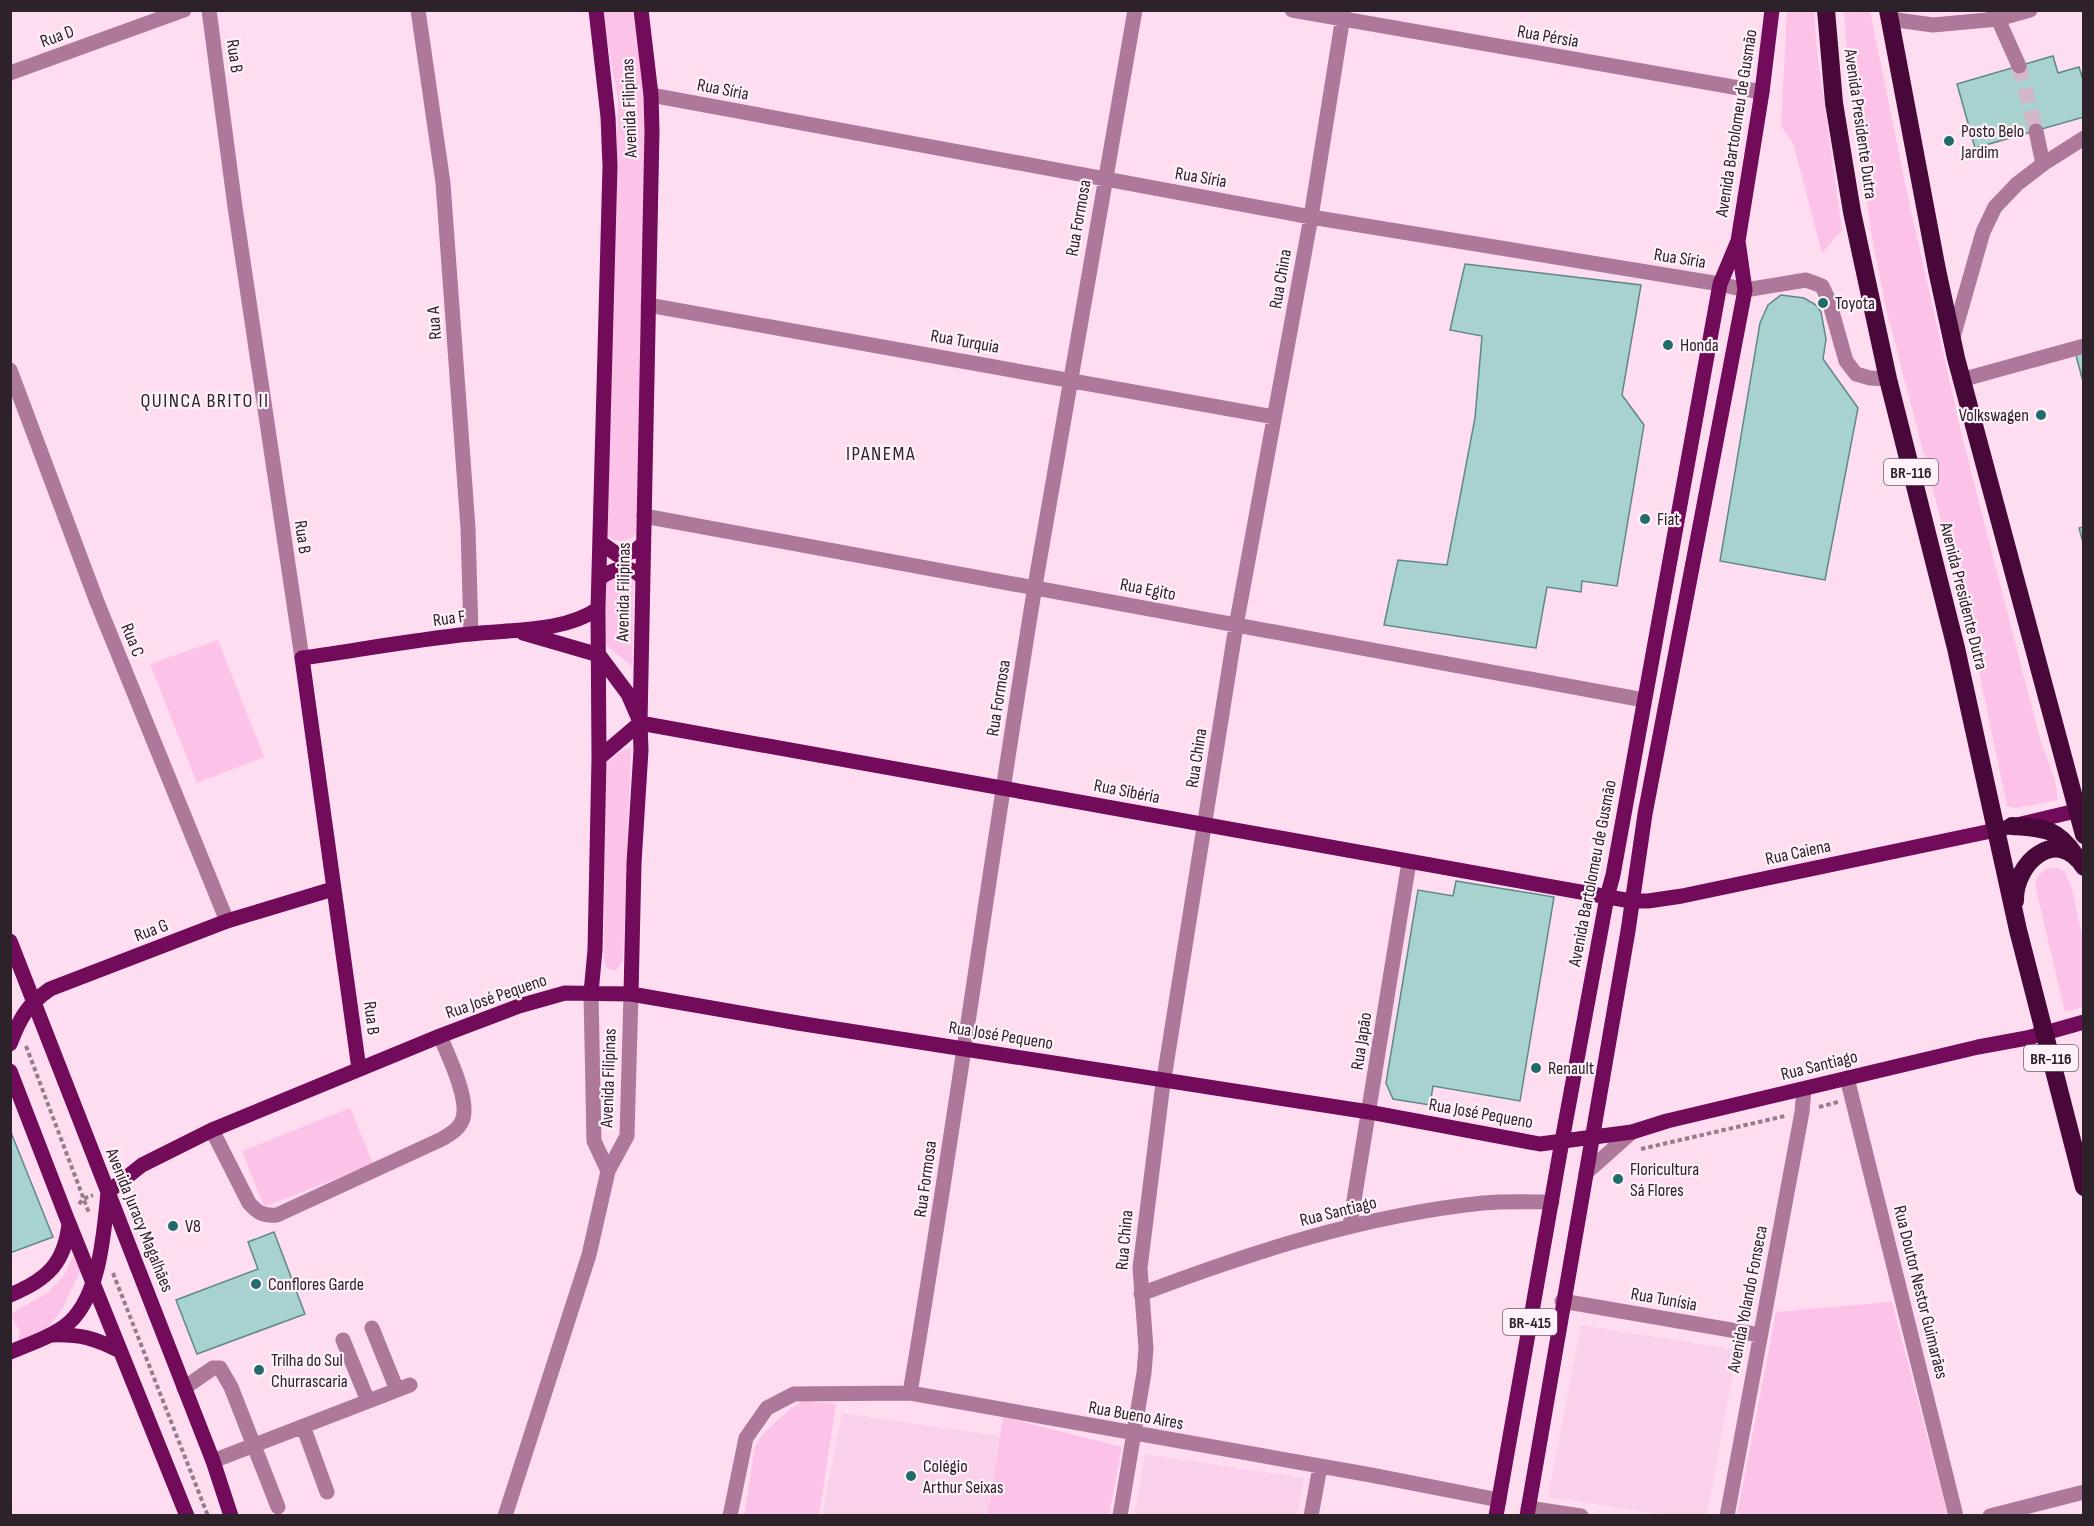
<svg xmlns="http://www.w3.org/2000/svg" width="2094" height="1526" viewBox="0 0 2094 1526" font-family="'Sofia Sans Condensed',sans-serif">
  <rect width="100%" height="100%" fill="#feddf1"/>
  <!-- built -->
  <path fill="#f9d1ea" d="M1581,1325L1737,1350L1707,1515H1665L1548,1497Z
    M842,1413L999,1436L987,1515H822Z
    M1145,1454L1304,1478L1297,1515H1134Z"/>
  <!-- green -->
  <path fill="#fdc2e8" d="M602,11H633L643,81L647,141L636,535C624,543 611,545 605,530L618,99Z
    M1787,11H1814L1817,51L1842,230L1822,253L1793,143L1781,126Z
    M1844,11H1870L1907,193L1962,436L2040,739L2055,779L2058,800L2016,808L2007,806L1975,652L1885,304L1870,225L1848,71Z
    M610,576H634L632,666L606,645V580Z
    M218,640L264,757L197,783L150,664Z
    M631,747L623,959L620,966L614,971L607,968L604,961L605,770C609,756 619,752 631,747Z
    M2056,867L2065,872L2072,889L2083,940V1007L2065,1012L2035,885C2039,872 2042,869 2056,867Z
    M350,1108L373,1164L264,1207L242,1151Z
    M73,1256L80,1271L63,1308L46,1331L17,1345L20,1331L11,1317V1314L47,1293L63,1277Z
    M1892,1302L1947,1513L1931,1516L1737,1515L1776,1312Z
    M804,1401L836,1404L819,1515L744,1516L755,1446L762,1435L791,1408Z
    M1003,1417L1122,1447L1109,1515L987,1516Z"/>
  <!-- building -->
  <path fill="#a7d2d0" stroke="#5e8886" stroke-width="1.5" d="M2053,56L2058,73L2079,67L2084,83V117L1975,148L1957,84Z
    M1465,264L1641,285L1622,395L1644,425L1617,586L1582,581L1581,592L1547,587L1536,648L1384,625L1398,560L1447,565L1475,418L1482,336L1450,330Z
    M1781,295L1804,298L1816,305L1821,312L1826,339L1823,359L1858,408L1825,580L1720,561L1760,323L1768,305Z
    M2084,350V385L2075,352Z
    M2084,527V546L2079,528Z
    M1456,881L1554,897L1520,1101L1433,1086L1430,1105L1393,1099L1386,1083L1418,890L1453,896Z
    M10,1130L53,1237L10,1253Z
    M274,1232L305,1314L197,1354L176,1300L258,1269L248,1242Z"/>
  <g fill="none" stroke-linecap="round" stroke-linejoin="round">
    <!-- minor-tunnel -->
    <path stroke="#d4b8c9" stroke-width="15" stroke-dasharray="15 8" stroke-linecap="butt" d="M2019,66L2036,131"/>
    <!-- path -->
    <path stroke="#957e8c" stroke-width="4" stroke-dasharray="4.5 3" stroke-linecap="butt" d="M26,1046L89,1213
      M1819,1107L1838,1102
      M1641,1149L1785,1116
      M79,1204L83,1199L93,1195
      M113,1273L208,1516"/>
    <!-- minor -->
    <path stroke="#ae789b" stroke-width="15" d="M209,10L235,207L302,658
      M418,10L443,183L468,528L471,634
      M1292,10L1762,92
      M1993,13L1998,19L2019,66
      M1890,19L1933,25L1998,19L2030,10
      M10,73L184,10
      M651,95L1311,217L1720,284L1745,290L1806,280L1822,286L1829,301L1846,361L1856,374L1870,378L1888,379
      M2036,131L2043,164
      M648,305L1274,417
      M1952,341L1983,232L1995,207L2017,184L2043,164L2084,138
      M10,370L97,602L227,921
      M1961,380L2084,346
      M644,516C978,576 1311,639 1644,700
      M591,993L594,1141L608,1171
      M1847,1078L1956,1516
      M212,1130L249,1203C258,1213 263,1216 277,1215L442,1139C450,1134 458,1130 462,1121C471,1102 448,1055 440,1036
      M1586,1173L1632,1132
      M1350,1225L1409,862
      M1141,1294C1251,1252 1366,1215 1483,1203C1506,1201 1529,1202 1552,1202
      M1562,1301L1760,1335
      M372,1328L397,1390
      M343,1340L368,1401
      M184,1388L213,1368H220L231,1387L278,1507
      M910,1393C955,1125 991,855 1035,586C1067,394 1100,202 1135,10
      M303,1426L327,1492
      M213,1461L410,1385
      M1528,1508L1581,1516
      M505,1516L589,1255L608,1171L627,1136L631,994
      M730,1516L746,1438L767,1408L794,1394L910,1393L1371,1475L1499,1500
      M1120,1516L1144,1373L1146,1348L1140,1268L1162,1091L1236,626L1311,217L1344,10
      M1311,1516L1320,1467
      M1727,1516L1802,1112L1804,1089
      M1990,1516L2084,1492"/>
    <!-- major -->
    <path stroke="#730b5b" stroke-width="15" d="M601,543L618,555L635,551L643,544
      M600,578C616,567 629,564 643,578
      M523,633L599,655L628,694L638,717
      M640,723L1631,901H1648L1682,896L1996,830L2084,809
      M599,758L640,723
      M10,941L213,1461L231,1516
      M591,993L595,950L599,758L598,609L610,166L608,117L596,10
      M631,994L634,863L641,750L640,723L652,131L651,95L641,10
      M10,1044C20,1018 27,1005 50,989L227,921L333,889
      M359,1069L302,658C358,650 413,640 470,634C513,629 561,633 598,609
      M10,1071L66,1216L187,1516
      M10,1295C47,1280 65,1263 69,1223
      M51,1335C81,1334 94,1338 120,1351
      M10,1352C29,1344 49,1338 65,1326C100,1300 104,1232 108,1192L142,1165L212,1130L440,1036L519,1006L565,993L631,994L798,1023L1369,1112L1540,1144L1632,1132L1667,1121L1978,1047L2027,1038L2084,1022
      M1496,1516L1562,1141L1607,897L1613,875L1720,284L1738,241L1762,92L1772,10
      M1527,1516L1628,931L1645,814L1745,290L1738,241"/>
    <!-- highway -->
    <path stroke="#49083a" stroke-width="18" d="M1826,10L1834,103L1852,212L1888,379L1956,648L2018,930L2084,1187
      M1888,10L1937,270L1956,358L2084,835
      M2012,826C2043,828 2056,827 2075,855
      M2015,901C2014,863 2057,825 2084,867"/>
  </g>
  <!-- markers -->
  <g fill="#216c6a" stroke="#fef1f9" stroke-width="2">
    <circle cx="1949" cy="141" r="6"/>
    <circle cx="1823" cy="303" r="6"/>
    <circle cx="1668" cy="345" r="6"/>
    <circle cx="2041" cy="415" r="6"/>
    <circle cx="1645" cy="519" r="6"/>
    <circle cx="1536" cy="1068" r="6"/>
    <circle cx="1618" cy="1179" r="6"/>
    <circle cx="173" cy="1226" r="6"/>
    <circle cx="256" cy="1284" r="6"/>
    <circle cx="259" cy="1370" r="6"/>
    <circle cx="911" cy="1476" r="6"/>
  </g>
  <g text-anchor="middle" stroke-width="4.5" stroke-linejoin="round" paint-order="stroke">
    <!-- shield labels -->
    <g fill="#fef1f9" stroke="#6c6068" stroke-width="1.5">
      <rect x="1884" y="459" width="54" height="26" rx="4.5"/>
      <rect x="2024" y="1045" width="54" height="26" rx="4.5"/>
      <rect x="1503" y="1309" width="54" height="26" rx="4.5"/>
    </g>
    <g font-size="16" font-weight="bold" fill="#2e222a">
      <text x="1911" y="478">BR-116</text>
      <text x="2051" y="1064">BR-116</text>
      <text x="1530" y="1328">BR-415</text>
    </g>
    <!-- street labels -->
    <g font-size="18" fill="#2e222a" stroke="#fef1f9">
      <text transform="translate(57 36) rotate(-20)" y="6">Rua D</text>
      <text transform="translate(1548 36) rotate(10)" y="6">Rua Pérsia</text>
      <text transform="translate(235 56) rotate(82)" y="6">Rua B</text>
      <text transform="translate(723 89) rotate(11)" y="6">Rua Síria</text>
      <text transform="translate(629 108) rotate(-92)" y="6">Avenida Filipinas</text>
      <text transform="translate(1736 123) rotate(-81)" y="6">Avenida Bartolomeu de Gusmão</text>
      <text transform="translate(1861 124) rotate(82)" y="6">Avenida Presidente Dutra</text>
      <text transform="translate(1201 177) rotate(10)" y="6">Rua Síria</text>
      <text transform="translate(1078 218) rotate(-80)" y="6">Rua Formosa</text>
      <text transform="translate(1680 258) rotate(9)" y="6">Rua Síria</text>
      <text transform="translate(1280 279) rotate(-80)" y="6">Rua China</text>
      <text transform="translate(434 323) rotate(-94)" y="6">Rua A</text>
      <text transform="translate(965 341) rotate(10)" y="6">Rua Turquia</text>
      <text transform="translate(303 537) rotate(82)" y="6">Rua B</text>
      <text transform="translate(1148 589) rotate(11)" y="6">Rua Egito</text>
      <text transform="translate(623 592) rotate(-89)" y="6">Avenida Filipinas</text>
      <text transform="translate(1964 596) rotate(76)" y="6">Avenida Presidente Dutra</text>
      <text transform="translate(449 618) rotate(-8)" y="6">Rua F</text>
      <text transform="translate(133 640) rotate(68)" y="6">Rua C</text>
      <text transform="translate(998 698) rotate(-81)" y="6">Rua Formosa</text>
      <text transform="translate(1196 758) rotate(-81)" y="6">Rua China</text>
      <text transform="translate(1127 791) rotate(11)" y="6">Rua Sibéria</text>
      <text transform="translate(1798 852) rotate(-12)" y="6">Rua Caiena</text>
      <text transform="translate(1592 873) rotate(-79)" y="6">Avenida Bartolomeu de Gusmão</text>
      <text transform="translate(151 930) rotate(-21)" y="6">Rua G</text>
      <text transform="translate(496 996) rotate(-19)" y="6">Rua José Pequeno</text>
      <text transform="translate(372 1018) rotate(83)" y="6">Rua B</text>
      <text transform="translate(1001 1035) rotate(9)" y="6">Rua José Pequeno</text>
      <text transform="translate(1361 1041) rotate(-81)" y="6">Rua Japão</text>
      <text transform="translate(1819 1065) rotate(-14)" y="6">Rua Santiago</text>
      <text transform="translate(608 1078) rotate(-88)" y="6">Avenida Filipinas</text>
      <text transform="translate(1481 1113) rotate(10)" y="6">Rua José Pequeno</text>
      <text transform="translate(925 1179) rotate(-82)" y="6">Rua Formosa</text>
      <text transform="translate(1338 1211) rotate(-14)" y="6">Rua Santiago</text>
      <text transform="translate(140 1220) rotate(68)" y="6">Avenida Juracy Magalhães</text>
      <text transform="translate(1124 1240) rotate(-85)" y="6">Rua China</text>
      <text transform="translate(1921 1292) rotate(76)" y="6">Rua Doutor Nestor Guimarães</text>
      <text transform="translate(1664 1299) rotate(10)" y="6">Rua Tunísia</text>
      <text transform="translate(1747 1299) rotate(-79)" y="6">Avenida Yolando Fonseca</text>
      <text transform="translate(1136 1415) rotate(10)" y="6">Rua Bueno Aires</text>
    </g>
    <!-- poi labels -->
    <g font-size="18" fill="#2e222a" stroke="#fef1f9" text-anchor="start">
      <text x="1961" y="137">Posto Belo<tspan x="1961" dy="21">Jardim</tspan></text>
      <text x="1835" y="309">Toyota</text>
      <text x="1680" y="351">Honda</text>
      <text x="2029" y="421" text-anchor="end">Volkswagen</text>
      <text x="1657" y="525">Fiat</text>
      <text x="1548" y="1074">Renault</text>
      <text x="1630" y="1175">Floricultura<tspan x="1630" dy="21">Sá Flores</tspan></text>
      <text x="185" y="1232">V8</text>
      <text x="268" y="1290">Conflores Garde</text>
      <text x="271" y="1366">Trilha do Sul<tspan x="271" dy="21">Churrascaria</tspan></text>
      <text x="923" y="1472">Colégio<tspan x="923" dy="21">Arthur Seixas</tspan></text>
    </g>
    <!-- neighbourhood labels -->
    <g font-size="20" letter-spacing="1.5" fill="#2e222a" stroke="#fef1f9">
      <text x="205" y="407">QUINCA BRITO II</text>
      <text x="881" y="460">IPANEMA</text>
    </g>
  </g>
  <!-- border -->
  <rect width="2094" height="1526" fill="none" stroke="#2e222a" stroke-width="24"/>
</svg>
